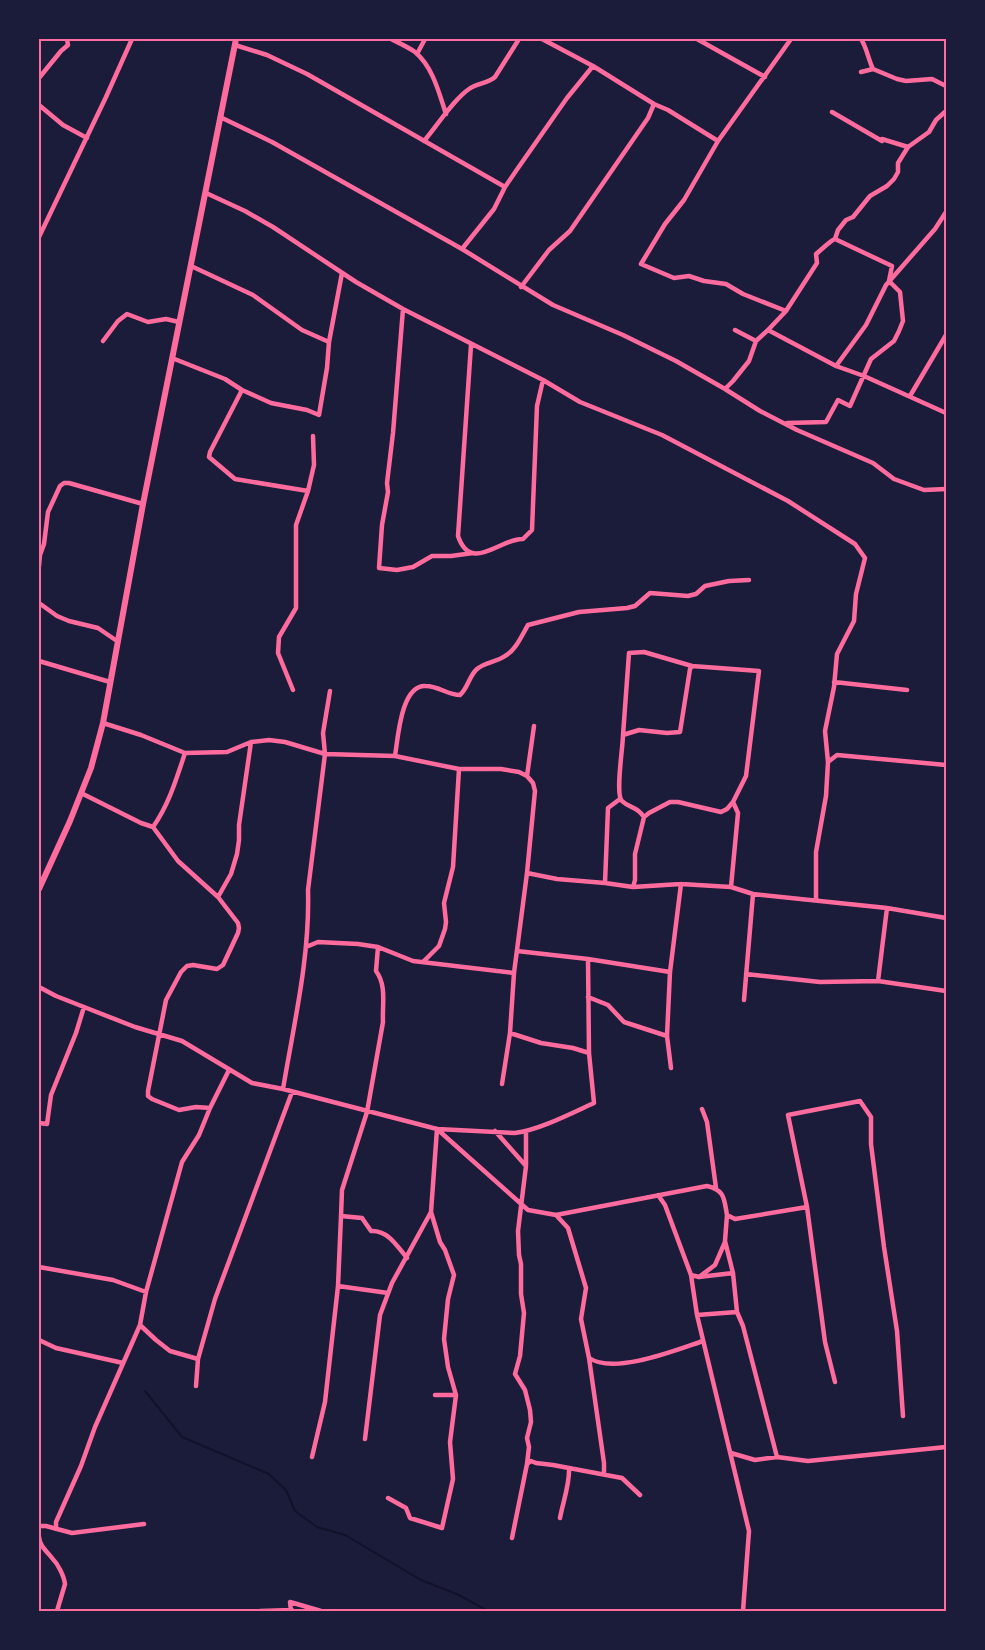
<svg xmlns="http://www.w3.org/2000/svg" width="985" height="1650" viewBox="0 0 985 1650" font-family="'DejaVu Sans',sans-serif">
  <rect width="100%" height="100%" fill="#1b1b3a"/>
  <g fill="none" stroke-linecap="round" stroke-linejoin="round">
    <!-- stream -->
    <path stroke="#12122b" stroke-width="2" d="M145,1391L182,1437L269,1474L286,1490L295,1511L317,1527L345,1535L421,1580L459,1595L488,1611"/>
    <!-- minor -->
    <path stroke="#ff6b9d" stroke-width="4.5" d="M391,39C399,43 408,47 415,52C433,67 439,93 446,114
      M542,39L593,66L654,104L668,110L718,141
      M697,39L765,77
      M791,39L718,141L684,200L665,224L641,264L674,278L689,276L704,281L726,284L743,294L786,311L817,263L816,254C820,251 831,240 835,239
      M861,39C867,48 868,59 873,69
      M235,45L267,55L307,74L505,187
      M417,54L425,39
      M861,72L873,69L897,79L906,81L932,79L946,86
      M39,78L61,51L68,45L67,39
      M39,105L63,125L87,138
      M832,112L882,141V139L908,147
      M220,117L272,142L462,249L553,305L623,335L676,361L725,389
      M424,141C437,126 454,99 469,89C477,83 487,84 495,77L519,39
      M206,193L245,211L273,227L356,282L403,309L543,380L580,402L662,435L788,501L855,544L865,558L856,594L854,621L837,654L834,687L825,731L828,762L826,796L816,852V900
      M39,237L106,97L132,39
      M462,249L494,209L505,187L518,168L567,98L593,66
      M191,266L253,295L302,330L329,342
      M889,281L892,266L835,239L838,230L846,220L853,217L870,196L887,186L894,179L898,172V163L908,147L929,132L936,120L946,111
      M521,287L549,250L570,231L648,118L654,104
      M403,309L393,433L387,483L388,492L382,525L379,568L397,570L413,567L432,556H451L473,553
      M735,330L756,341L768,330L836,366L864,376L946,413
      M768,330L786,311
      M103,341L118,321L127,314L148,322L166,319L179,322
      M756,341L749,361L733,381L725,389L760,411L797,430L873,463L894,479L924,490L946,489
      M471,345L458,536C471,574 500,538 523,539L532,530L537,406L543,380
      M172,358L225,379L242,390L271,403L307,410L319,415L327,368L329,342L342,273
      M836,366L866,325L886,285L935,229L946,212
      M242,390L210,452L209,457L235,479L308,491
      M910,396L946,335
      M787,423L826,422L838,400L850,406L871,359L894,341L899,331L903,321L900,292L889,281
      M39,566L40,555L44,544L48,512L60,486L64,483H69L143,504
      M39,603L57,616L69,621L98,628L117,641
      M39,661L110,682
      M834,682L907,690
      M293,690L278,653L279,637L296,608V525L308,491L314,465L313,436
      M103,723L141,735L185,753L227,752L251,742L269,740L285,742L325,754L395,756L459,769H501L519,772L527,776L533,783L535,791L527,873L557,879L605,883L633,887L681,884L731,887L753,894L887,908L878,981L946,991
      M623,735L629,653L644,652L692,666
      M395,756C398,738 401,684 426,686C438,686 448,695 460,695C468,688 469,676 477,669C485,662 497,662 505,656C516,650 522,635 528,625L579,612L627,608L635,606L650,593L688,596L696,594L705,586L729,581L749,580
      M828,762L837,755L946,765
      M527,776L534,726
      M81,793L141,823L153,827L178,861L218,897L238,923L239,928L238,933L223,965L217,969L193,965L187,966L181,972L166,1000L148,1091V1096L152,1099L179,1110L196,1107L210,1108
      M153,827C169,804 176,780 185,753
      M605,883L608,808L620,799
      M633,887L635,880V854L644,817L649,813L670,802H678L721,812L727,809L733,802L746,776L759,671L692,666L690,669L680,732L667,733L639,730L623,735C623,747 615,795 622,801C630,809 636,805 644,817
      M731,887L738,813L733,802
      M218,897L231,874L237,854L239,840V825L251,742
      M887,908L946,918
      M306,947L318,942L358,944L378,947L413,961L514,973L527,873
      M517,951L588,959L670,972
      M423,962L439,946L445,929L446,922L444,903L453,867L459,769
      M746,974L820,982L878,981
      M39,987L56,996L84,1007L135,1027L182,1041L252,1083L283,1089L437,1129L515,1133C539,1130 572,1113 594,1103L589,1053L588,959
      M588,997L608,1005L624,1022L667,1036L670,972L681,884
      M744,1000L753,894
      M510,1033L541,1043L573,1048L589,1053
      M667,1036L671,1068
      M502,1084L510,1033L514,973
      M283,1089C294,1023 310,957 308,890L325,754L323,733L330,691
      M702,1109L707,1122L716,1188
      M39,1123L47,1124L51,1095L76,1033L84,1007
      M437,1129L528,1210L556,1215L707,1186C725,1190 724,1199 727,1215L735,1219L807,1207
      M495,1131L526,1166L518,1231L519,1255L521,1264V1294L524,1313L520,1356L515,1374L525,1390L530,1410L531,1422L527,1438L529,1447L527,1464L531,1461L536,1463L553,1465L622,1478L640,1495
      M526,1165V1132
      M658,1195L665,1205L691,1275L697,1315L749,1531L743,1611
      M556,1215L568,1228L586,1288L581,1319L589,1358C614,1375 676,1350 703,1341
      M727,1215L725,1241L733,1273L737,1312L743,1326L777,1457
      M341,1216L342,1190L367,1112L383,1022C382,1004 387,986 376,971L378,947
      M39,1267L113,1280L146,1292
      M691,1275L699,1277L733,1273
      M699,1277L715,1265L725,1242
      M338,1286L341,1216L362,1218L371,1231C388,1230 397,1246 407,1258
      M697,1315L737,1312
      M140,1325L156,1340L170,1351L198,1359
      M39,1340L56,1348L123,1363
      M589,1358L604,1463V1474
      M835,1382L825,1342L807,1207L788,1115L860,1101L871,1117V1144L884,1247L897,1331L903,1416
      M196,1386L198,1359L215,1299L292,1092
      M435,1395H456
      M365,1439L380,1315L392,1283L431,1212L437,1129
      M731,1453L755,1460L777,1457L808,1461L946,1447
      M312,1457L325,1402L338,1286L388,1293
      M388,1498L406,1508L410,1518L442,1528L453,1479L450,1442L456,1395L448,1367L444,1339L448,1299L454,1275L445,1250L440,1242L431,1212
      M560,1518C563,1502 570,1483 569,1468
      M39,1526H46L72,1533L144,1524
      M56,1529V1522L81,1466L95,1427L140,1325L146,1292L182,1162L199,1135L210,1108L229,1070
      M39,1537C40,1547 47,1551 52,1558C58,1564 64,1576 65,1584L57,1611
      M512,1538L527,1464
      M260,1611L292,1610
      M291,1611L290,1602L321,1611"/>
    <!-- secondary -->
    <path stroke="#ff6b9d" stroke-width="6" d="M39,889L70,821L91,768L103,723L143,504L236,39"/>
  </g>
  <!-- border -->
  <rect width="985" height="1650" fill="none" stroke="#1b1b3a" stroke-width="80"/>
  <rect x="40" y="40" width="905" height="1570" fill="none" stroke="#ff6b9d" stroke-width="2"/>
</svg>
